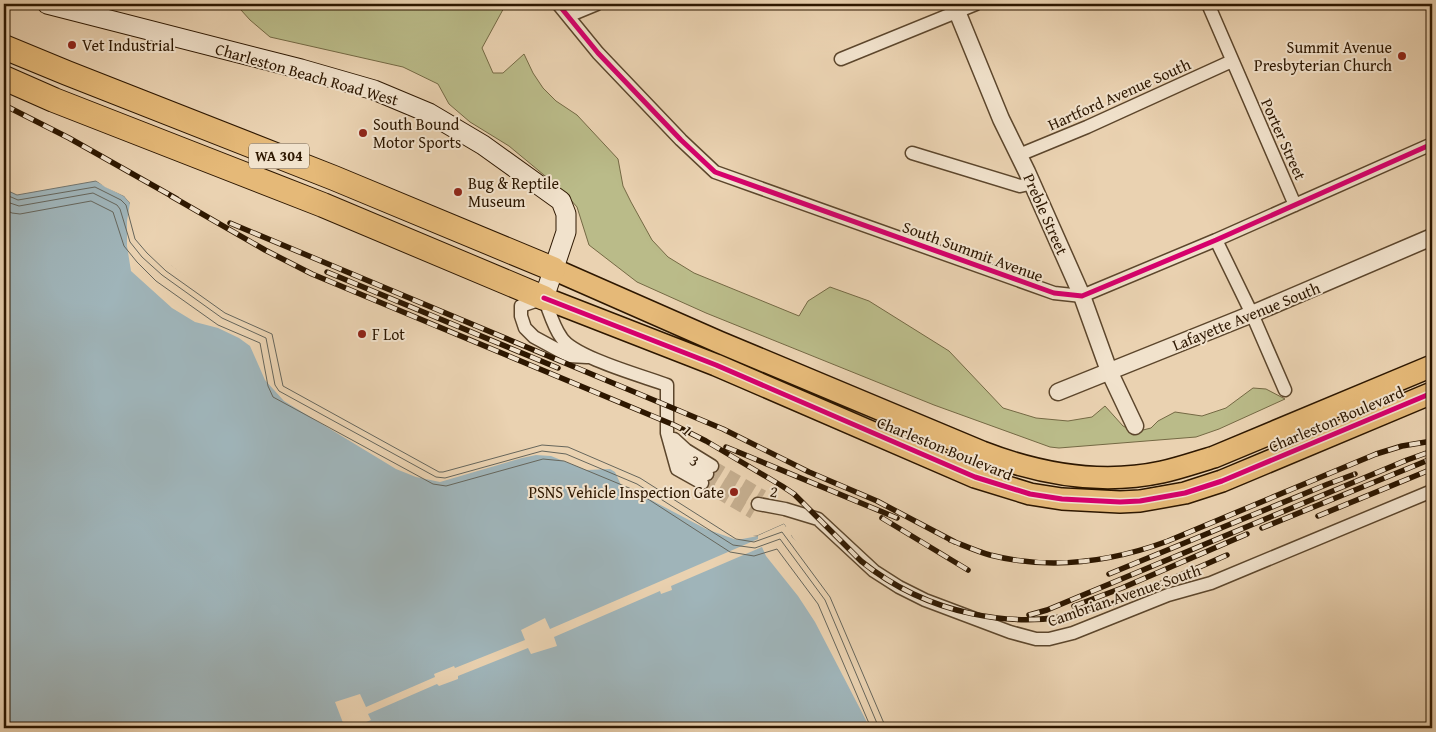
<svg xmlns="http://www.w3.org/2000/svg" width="1436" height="732" viewBox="0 0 1436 732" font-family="'Gentium Book Plus',serif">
  <rect width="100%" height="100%" fill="#ead2b1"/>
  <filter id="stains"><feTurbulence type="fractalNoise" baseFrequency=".004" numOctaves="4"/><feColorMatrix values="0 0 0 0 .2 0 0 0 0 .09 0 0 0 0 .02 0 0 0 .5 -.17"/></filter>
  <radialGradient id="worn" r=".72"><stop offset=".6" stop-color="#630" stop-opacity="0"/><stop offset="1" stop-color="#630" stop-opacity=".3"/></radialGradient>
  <!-- green -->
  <path fill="#babb89" stroke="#746944" d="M238,4H506L482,48L493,73H503L524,54L533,73L543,88L556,101L577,115L618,159L623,186L631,202L652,240L668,257L694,273L799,316L808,301L830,287L869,301L949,351L1003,408L1036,418L1068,421L1092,417L1105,406L1123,426L1135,432L1151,428L1158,421L1175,412L1202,416L1226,408L1253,388L1266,389L1285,399L1219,429L1196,437L1059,448L1050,447L934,405L706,313L637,282L589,245L577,207L562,190L509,146L470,122L449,104L438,84L403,67L270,37L250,20L241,10Z"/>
  <!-- water -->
  <path fill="#9fb4b9" stroke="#71756f" d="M96,181L124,196L130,203L140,237L150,250L228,309L286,383L441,467L569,443L745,536H757L784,524L792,537L796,542L891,728H4V189L17,195Z"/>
  <!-- pier -->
  <path fill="#ead2b1" d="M94,179H97L125,194L132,201L142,236L152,248L171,265L229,307L279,328L288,381L442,465L541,437L570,440L644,472L739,532L757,536L784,524L786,527H788L793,534L791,535L792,537L805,549L837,593L894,728H870L815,622L798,596L766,556L762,547L671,586L672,590L661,594L660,591L554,637L557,646L531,654L528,648L458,676V679L439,686L437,684L368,714L371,720L352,728H345L335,702L360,694L366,707L435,677L434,674L454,666L455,668L525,640L521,630L545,618L550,629L758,539V536L737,540L706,529L653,501L622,487L615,472L610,469L586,470L551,456L536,455L522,458L440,482L416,477L396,469L284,401L265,380L250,346L239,338L218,328L195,322L172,308L131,271L127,246V221L130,203L124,196L105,187Z"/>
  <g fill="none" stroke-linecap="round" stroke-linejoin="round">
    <!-- shore -->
    <path stroke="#66665c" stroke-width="1" d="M4,194L18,200L95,187L121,200L126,205L135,239L147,253L166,271L225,313L272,334L283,386L439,472H443L542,445L568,447L640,478L736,539L754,542L782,532L830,597L886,728
      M4,201L19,206L93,193L117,205L120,209L130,242L142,257L162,275L222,318L266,338L275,385L279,391L436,477L445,478L542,451L566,454L637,484L733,545L755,548L780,539L825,600L879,728
      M4,209L12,213L20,214L91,201L113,212L124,246L137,262L156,281L218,325L260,343L268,386L273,397L433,484L446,486L543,459L564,461L634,490L730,552L754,556L777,549L818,604L871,728"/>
    <!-- minor-tunnel -->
    <path stroke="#c4ad8e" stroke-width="12" stroke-dasharray="12 6" stroke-linecap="butt" d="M712,466L763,496
      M707,474L758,504
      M702,483L753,513"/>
    <!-- minor casing -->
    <g stroke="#5c462c" stroke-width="15">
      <path id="minor" d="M558,4L598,53L681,140L715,172L1054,293L1082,296L1216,240L1432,144
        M1208,4L1295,205
        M568,16L597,4
        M841,59L976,4
        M912,153L1020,186L1033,183
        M1019,155L1087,127L1232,61
        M1216,240L1252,314L1285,390
        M587,357L569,356L534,337L525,328L521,316V306L544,298C549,310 553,326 561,337C573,357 643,376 667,385V433L677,469L702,483
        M674,439L686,450L712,466
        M675,448L681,459L707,474
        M758,504L785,509L818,519L874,571L899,587L925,600L1010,632L1036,639H1049L1073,633L1168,595L1211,583L1432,491"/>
    </g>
    <!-- tertiary casing -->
    <g stroke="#5c462c" stroke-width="19">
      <path id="tertiary" d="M954,4L1001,119L1027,172L1082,296L1109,371L1135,426
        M1058,392L1252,314L1432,237"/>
    </g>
    <!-- secondary casing -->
    <g stroke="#2d1700" stroke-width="21">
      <path id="secondary" d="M47,4L301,69L374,90L429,113L483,145L561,201L566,214V232L544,298"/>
    </g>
    <!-- trunk casing -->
    <g stroke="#2d1700" stroke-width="24">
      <path id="trunk" d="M553,269L719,342L982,452C1039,474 1102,485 1162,472C1180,468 1197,462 1214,457L1432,366
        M544,298L716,365L975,477L1030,494L1062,499L1120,502L1140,501L1185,493L1222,481L1432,393"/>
    </g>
    <!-- motorway casing -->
    <g stroke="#2d1700" stroke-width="26">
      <path id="motorway" d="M4,47L67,73L334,178L553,269
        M4,78L54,100L323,205L544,298"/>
    </g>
    <!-- minor -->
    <use href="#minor" stroke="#f1e2cc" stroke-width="12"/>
    <!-- tertiary -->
    <use href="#tertiary" stroke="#f1e2cc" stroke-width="16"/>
    <!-- secondary -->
    <use href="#secondary" stroke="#f1e2cc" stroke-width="19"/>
    <!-- trunk -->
    <use href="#trunk" stroke="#e5b978" stroke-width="21"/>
    <!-- motorway -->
    <use href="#motorway" stroke="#e5b978" stroke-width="24"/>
    <!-- rail casing -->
    <g stroke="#2d1700" stroke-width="5.5">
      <path id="rail" d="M4,105L69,138L177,199
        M171,196L265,250L312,274L674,425L706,441L782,486L794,494L861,561C925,613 1016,634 1097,609C1114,604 1130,596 1146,590C1173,578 1200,567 1227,555
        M230,223L723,429L809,472L877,501L955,542
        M327,272L558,368
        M726,447L897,518
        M1318,516L1432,469
        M882,518L968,570
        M1262,528L1431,459
        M950,540C963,545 976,551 990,555C1049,570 1111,562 1168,541L1376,454L1402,446L1432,441
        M1109,574L1328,484L1355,474
        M1074,606L1122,588L1247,534
        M1029,615L1047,610L1407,460L1432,451"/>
    </g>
    <!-- rail -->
    <use href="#rail" stroke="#f1e2cc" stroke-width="4" stroke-dasharray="11" stroke-linecap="butt"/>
    <!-- cycleway casing -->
    <g stroke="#f1e2cc" stroke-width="8">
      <path id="cycleway" d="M558,4L598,53L681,140L715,172L1054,293L1082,296L1216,240L1432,144
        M544,298L716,365L975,477L1030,494L1062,499L1120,502L1140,501L1185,493L1222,481L1432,393"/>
    </g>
    <!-- cycleway -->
    <use href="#cycleway" stroke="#d6006c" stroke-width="5"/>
  </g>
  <!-- markers -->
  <g fill="#8f2418" stroke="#f1e2cc" stroke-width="2">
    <circle cx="72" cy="45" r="5"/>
    <circle cx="1402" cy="56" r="5"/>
    <circle cx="363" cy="133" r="5"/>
    <circle cx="458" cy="192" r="5"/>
    <circle cx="362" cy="334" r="5"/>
    <circle cx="734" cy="492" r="5"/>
  </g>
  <g text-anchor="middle" stroke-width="4" stroke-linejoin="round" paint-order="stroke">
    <!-- shield labels -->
    <rect fill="#f1e2cc" stroke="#68543d" stroke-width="1" x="249" y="143.5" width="60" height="25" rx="4"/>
    <g font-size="15" font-weight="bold" fill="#2d1700">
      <text x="279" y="161">WA 304</text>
    </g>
    <!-- poi labels -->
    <g font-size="16" fill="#2d1700" stroke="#f1e2cc" text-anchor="start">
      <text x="82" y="51">Vet Industrial</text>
      <text x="1392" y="53" text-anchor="end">Summit Avenue<tspan x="1392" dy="18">Presbyterian Church</tspan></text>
      <text x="373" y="130">South Bound<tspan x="373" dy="18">Motor Sports</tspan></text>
      <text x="468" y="189">Bug &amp; Reptile<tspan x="468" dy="18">Museum</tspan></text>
      <text x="372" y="340">F Lot</text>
      <text x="724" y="498" text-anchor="end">PSNS Vehicle Inspection Gate</text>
    </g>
    <!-- street labels -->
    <g font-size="16" fill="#2d1700" stroke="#f1e2cc">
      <text transform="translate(307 74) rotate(16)" y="6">Charleston Beach Road West</text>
      <text transform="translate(1119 94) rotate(-24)" y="6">Hartford Avenue South</text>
      <text transform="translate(1284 139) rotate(66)" y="6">Porter Street</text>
      <text transform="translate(1046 214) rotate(66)" y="6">Preble Street</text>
      <text transform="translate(973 251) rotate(20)" y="6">South Summit Avenue</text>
      <text transform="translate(1246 316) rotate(-22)" y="6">Lafayette Avenue South</text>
      <text transform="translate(1336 419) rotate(-23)" y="6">Charleston Boulevard</text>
      <text transform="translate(688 430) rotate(43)" y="6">1</text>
      <text transform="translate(945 448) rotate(22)" y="6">Charleston Boulevard</text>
      <text transform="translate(695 460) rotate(31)" y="6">3</text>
      <text transform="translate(774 491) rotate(10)" y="6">2</text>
      <text transform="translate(1124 595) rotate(-19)" y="6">Cambrian Avenue South</text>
    </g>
  </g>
  <!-- margin -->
  <rect width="1436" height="732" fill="none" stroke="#ead2b1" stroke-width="20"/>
  <rect x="5" y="5" width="1426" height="722" fill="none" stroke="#2d1700" stroke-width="2.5"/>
  <rect x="10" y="10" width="1416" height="712" fill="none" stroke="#2d1700"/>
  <rect width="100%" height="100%" filter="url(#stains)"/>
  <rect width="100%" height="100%" fill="url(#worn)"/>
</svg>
